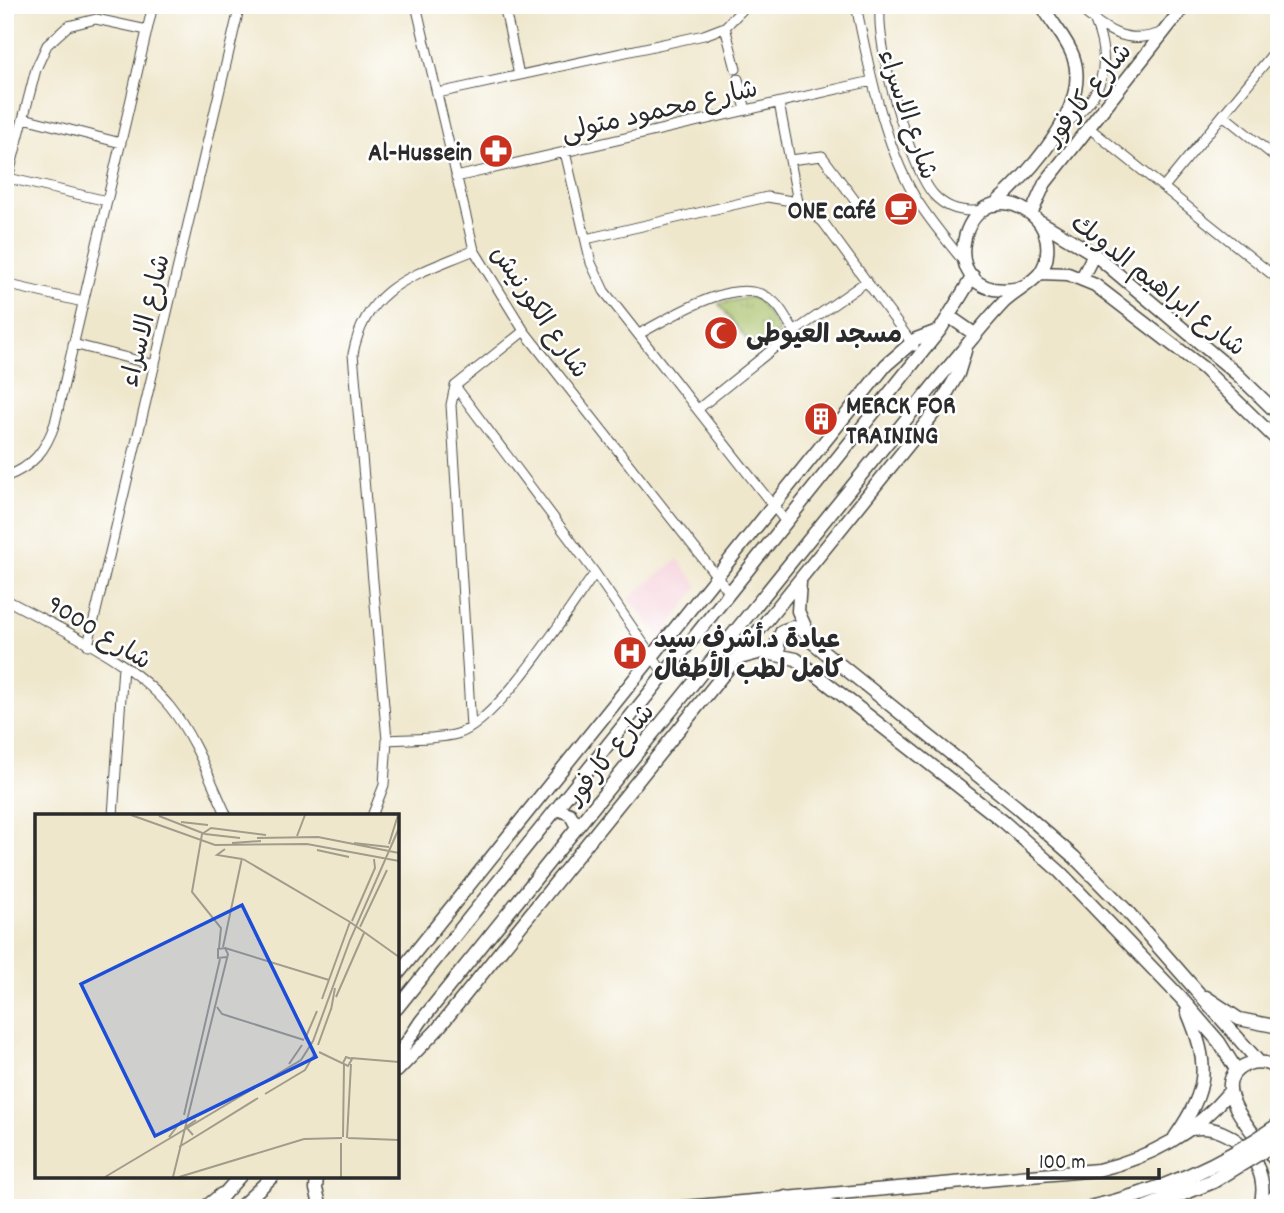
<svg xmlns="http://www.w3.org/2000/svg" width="1284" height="1213" viewBox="0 0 1284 1213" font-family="Dekko,'Playpen Sans Arabic',sans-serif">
  <defs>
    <pattern id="grass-tufts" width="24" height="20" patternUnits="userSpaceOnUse" patternTransform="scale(1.75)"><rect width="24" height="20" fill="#a4be64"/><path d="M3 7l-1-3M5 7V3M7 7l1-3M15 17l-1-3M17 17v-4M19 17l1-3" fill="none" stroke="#869b53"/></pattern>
  </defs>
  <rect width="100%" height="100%" fill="#fff"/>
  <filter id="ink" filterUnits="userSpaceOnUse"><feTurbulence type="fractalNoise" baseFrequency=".0143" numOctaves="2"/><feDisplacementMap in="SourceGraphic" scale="14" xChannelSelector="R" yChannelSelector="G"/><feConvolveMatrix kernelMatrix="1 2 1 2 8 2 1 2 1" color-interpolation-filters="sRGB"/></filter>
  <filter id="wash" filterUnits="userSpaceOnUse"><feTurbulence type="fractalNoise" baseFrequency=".00686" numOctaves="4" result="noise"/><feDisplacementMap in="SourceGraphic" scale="28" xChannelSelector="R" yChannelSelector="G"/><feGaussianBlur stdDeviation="1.57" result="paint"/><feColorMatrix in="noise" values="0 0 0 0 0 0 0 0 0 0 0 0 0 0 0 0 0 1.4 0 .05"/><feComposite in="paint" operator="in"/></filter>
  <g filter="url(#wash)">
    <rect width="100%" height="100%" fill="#efe7cc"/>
    <!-- built -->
    <path fill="#f5cfd9" d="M678,559L698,586L661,638L629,598Z"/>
    <!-- grass -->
    <path fill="url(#grass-tufts)" stroke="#687448" stroke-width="2" d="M750,297L758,300L780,331L755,350L719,304Z"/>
  </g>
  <g filter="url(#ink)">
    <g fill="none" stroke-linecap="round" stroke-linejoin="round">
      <!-- street casing -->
      <g stroke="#484743" stroke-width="11">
        <path id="street" d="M416,5L474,250L524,331L730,593
          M504,5L519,75
          M856,5C868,65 884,144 915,197C929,220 947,241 964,262
          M881,5C873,38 910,169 934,195C947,209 964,213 983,210
          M1076,5C1104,29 1126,47 1163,32
          M725,27L736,69
          M738,79L746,110
          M438,93L704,35L725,27L747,5
          M779,103L798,202
          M1223,115L1279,160
          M24,118L121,143
          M1060,127C1101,102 1114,67 1095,22
          M1088,127L1279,280
          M565,152L591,263L604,291L786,522
          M790,160L822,156L859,206
          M456,177L872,81
          M8,178L107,201
          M1164,187L1279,46
          M5,189L36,69L47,45L68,26L96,19L147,30
          M586,239L767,197L798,202L823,222L914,346
          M5,284L83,302
          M639,334C670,318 732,276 767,297C780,304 787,320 794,332
          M73,344L155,365
          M455,386L595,573L665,675
          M698,409L794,332L867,281
          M5,477C33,467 46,450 55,423L153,5
          M5,599C61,630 128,657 170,707C195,738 210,780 227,816
          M88,645L240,5
          M471,727L451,405L455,386L524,331
          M387,740C410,738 435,740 457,734C497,724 569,609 595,573
          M113,816L123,666
          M372,816L384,785L387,740L353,354C366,285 416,275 474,250"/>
      </g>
      <!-- secondary casing -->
      <g stroke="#484743" stroke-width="15">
        <path id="secondary" d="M994,205C1029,173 1092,107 1073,56C1066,37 1051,23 1042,5
          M1031,214L1045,183L1185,5
          M1039,221L1094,254L1238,375L1279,415
          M1040,273L1068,274L1095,285L1203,368L1279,442
          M1082,278L1094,254
          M950,317L976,335
          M800,582L798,611L812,642L1017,807L1074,857L1127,911L1258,1061
          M780,653L777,642L782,631L793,627L805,631
          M736,659L762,652L796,659L1004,822L1060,872L1181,998L1219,1042L1237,1071
          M557,809L570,814L577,827
          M397,975L886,365L916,339L940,330
          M1206,997L1239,1019L1279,1027
          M397,1008L940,330L973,276
          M397,1057L421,1021L941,376C962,352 981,326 1003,303C1014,292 1030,285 1040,273C1044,267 1047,260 1047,253C1049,237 1042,221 1028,212C962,167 927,307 1020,288
          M1279,1070C1269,1063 1260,1060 1248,1064C1199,1082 1263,1144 1279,1165
          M397,1071L436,1031L938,408L958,374L965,351
          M1192,1129C1233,1121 1275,1168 1259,1208
          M1175,1137C1209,1088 1210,1065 1187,1011
          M317,1176L316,1189L321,1208
          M217,1202L240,1176
          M239,1208L273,1176
          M674,1208L1098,1170C1151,1157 1194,1134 1229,1092
          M1263,1208L1279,1192"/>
      </g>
      <!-- primary casing -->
      <g stroke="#484743" stroke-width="17">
        <path id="primary" d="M786,1198L835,1208
          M206,1208L222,1195"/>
      </g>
      <!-- street -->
      <use href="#street" stroke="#fff" stroke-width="9"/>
      <!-- secondary -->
      <use href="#secondary" stroke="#fff" stroke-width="12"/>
      <!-- primary -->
      <use href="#primary" stroke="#fff" stroke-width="14"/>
      <!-- primary-bridge casing -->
      <g stroke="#484743" stroke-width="17" stroke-linecap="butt">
        <path id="primary-bridge" d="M1089,1208C1159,1193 1221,1166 1279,1125
          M1146,1208L1213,1181L1279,1141"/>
      </g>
      <!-- primary-bridge -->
      <use href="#primary-bridge" stroke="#fff" stroke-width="14"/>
    </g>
  </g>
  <!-- icons -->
  <defs>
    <g id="pharmacy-disc" transform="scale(1.75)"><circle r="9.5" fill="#c8321e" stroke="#fff"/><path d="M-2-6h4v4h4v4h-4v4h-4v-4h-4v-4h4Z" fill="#fff"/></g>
    <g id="cafe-disc" transform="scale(1.75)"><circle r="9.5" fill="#c8321e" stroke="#fff"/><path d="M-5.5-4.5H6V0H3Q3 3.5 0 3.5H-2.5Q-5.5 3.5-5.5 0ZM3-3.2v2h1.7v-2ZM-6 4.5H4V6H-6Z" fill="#fff"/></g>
    <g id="mosque-disc" transform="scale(1.75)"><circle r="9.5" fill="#c8321e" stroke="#fff"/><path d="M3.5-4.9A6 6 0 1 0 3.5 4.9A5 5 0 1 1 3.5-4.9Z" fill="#fff"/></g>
    <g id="building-disc" transform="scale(1.75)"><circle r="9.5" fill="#c8321e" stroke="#fff"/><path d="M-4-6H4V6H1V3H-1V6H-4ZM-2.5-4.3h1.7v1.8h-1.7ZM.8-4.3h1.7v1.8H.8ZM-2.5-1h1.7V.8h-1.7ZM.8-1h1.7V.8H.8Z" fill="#fff"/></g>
    <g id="hospital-disc" transform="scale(1.75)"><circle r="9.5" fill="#c8321e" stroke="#fff"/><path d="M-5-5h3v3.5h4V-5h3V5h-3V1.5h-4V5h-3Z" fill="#fff"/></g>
  </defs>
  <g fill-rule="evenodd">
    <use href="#pharmacy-disc" x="496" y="151"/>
    <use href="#cafe-disc" x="901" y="209"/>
    <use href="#mosque-disc" x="721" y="333"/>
    <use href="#building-disc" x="821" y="419"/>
    <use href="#hospital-disc" x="630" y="653"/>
  </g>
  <g text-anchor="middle" stroke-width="5" stroke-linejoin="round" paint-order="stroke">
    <!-- street labels -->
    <g font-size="26" fill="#2b2b2b" stroke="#fff">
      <text transform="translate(1087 93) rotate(-51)" y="9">شارع كارفور</text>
      <text transform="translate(659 109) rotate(-13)" y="9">شارع محمود متولى</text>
      <text transform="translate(909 114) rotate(71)" y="9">شارع الاسراء</text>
      <text transform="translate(1159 284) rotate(38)" y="9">شارع ابراهيم الدوبك</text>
      <text transform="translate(541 311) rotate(56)" y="9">شارع الكورنيش</text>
      <text transform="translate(144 320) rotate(-76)" y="9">شارع الاسراء</text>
      <text transform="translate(100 631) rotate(32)" y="9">شارع 9000</text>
      <text transform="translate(609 753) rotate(-50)" y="9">شارع كارفور</text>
    </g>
    <!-- poi labels -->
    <g font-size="26" font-weight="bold" fill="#2b2b2b" stroke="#fff" text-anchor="start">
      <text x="472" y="160" text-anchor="end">Al-Hussein</text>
      <text x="876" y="218" text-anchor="end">ONE café</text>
      <text x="746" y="342">مسجد العيوطى</text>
      <text x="846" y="413">MERCK FOR<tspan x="846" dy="30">TRAINING</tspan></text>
      <text x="654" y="647">عيادة د.أشرف سيد<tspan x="654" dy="30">كامل لطب الأطفال</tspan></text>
    </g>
  </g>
  <!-- overview -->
  <g transform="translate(35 814)">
    <rect width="364" height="364" fill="#efe7cc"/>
    <path fill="none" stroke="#a19c8c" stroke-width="2" d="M96,1L180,31L272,30L364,47M124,2L170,20L205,24M146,8L173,11M262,22L270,1M222,24L283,23L364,39M197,29L226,27M319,29L354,33M354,30L363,1M190,35L182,41L207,45M282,36L314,43M208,45L315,108L364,143M317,107L340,54L339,45M325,113L352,56M188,133L207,44M184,134L186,114L157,78L167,20L176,14L231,21M190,134L294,166M301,183L329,119M287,185L315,108M182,193L187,200L269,226M296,196L300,174M270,225L282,197M283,231L296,195M284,238L313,252L317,245L311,243L308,249M316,244L364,248M254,250L267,231M230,280L270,256L280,239M149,301L185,145M158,321L151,313L161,306M134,323L147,306M308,323L309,250M312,324L316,250M313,324L364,326M144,333L223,284M70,363L266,246L278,227L315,126L364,14M138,363L193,140L190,134L183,135V144L192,143M144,363L269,325L307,324M306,363V329"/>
    <path fill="#1d4ed8" fill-opacity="0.15" stroke="#1d4ed8" stroke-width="3.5" d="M207,91L281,243L120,322L46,170Z"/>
    <rect width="364" height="364" fill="none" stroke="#2b2b2b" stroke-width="3.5"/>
  </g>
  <!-- margin -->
  <rect width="1284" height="1213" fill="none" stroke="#fff" stroke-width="28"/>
  <!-- scale -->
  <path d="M1028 1168v10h131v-10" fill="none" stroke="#2b2b2b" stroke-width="3.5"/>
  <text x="1039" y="1168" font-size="21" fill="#2b2b2b" stroke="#ffffff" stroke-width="5" paint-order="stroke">100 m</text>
</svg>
